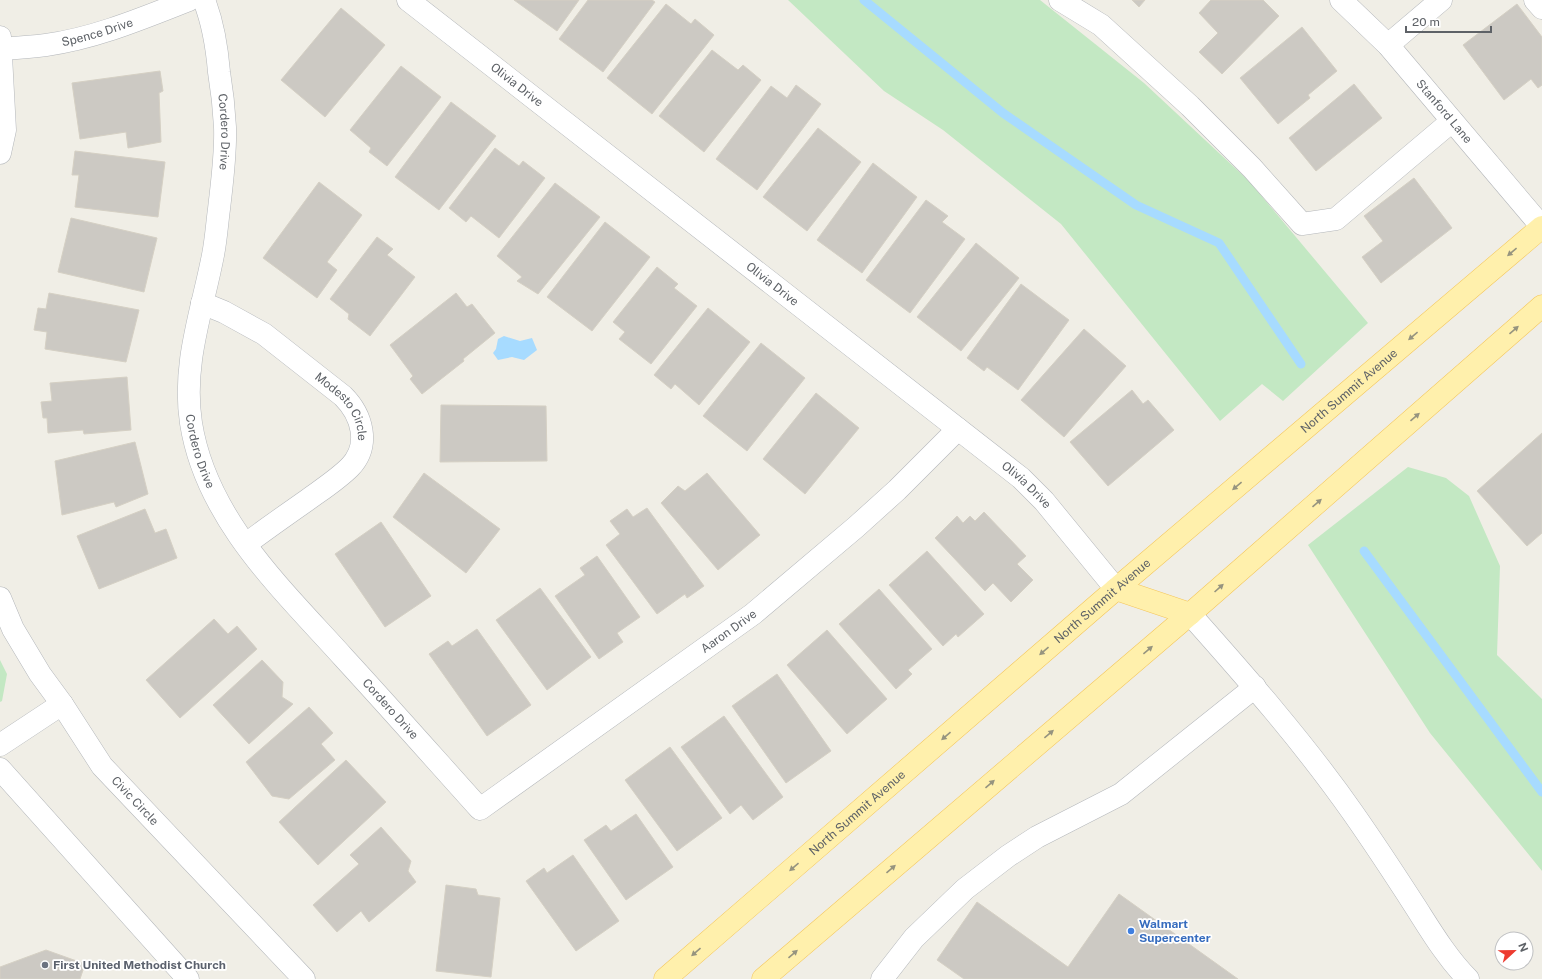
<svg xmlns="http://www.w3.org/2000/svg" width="1542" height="979" viewBox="0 0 1542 979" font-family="'Public Sans',sans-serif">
  <rect width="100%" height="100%" fill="#f0eee6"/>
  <!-- green -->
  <path fill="#c3e8c3" d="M788,0H1040L1144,83L1249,181L1368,323L1283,401L1262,384L1220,421L1061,224L943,130L884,91Z
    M1408,467L1446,478L1469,496L1500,566L1497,655L1542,699V871L1430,733L1308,545Z
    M0,660L7,674L2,701L0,702Z"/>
  <!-- water -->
  <path fill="#a7dbff" d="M504,336L520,341L532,338L537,350L524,360L512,357L498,360L493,353L496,349L498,339Z"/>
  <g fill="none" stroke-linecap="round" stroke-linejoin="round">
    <!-- stream -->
    <path stroke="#a7dbff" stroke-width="9" d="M864,0L1003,113L1136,205L1219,243L1301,364
      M1364,551L1542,792"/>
  </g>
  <!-- building -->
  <path fill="#ccc9c3" stroke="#d5d0c4" d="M514,0H579L557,31Z
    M588,0H652L655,2L603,72L559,39Z
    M1132,0H1145L1139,7Z
    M1211,0H1263L1279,16L1222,74L1199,52L1218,33L1199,13Z
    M666,4L691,24L695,19L714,35L652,114L607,78Z
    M1517,4L1542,37V85L1538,88L1531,79L1504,100L1463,45Z
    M341,8L385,45L325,117L281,80Z
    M1302,27L1337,71L1308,95L1310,98L1278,124L1240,78Z
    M712,50L738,70L743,65L761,80L704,152L659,116Z
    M401,66L441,97L387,166L369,152L371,148L350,130Z
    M160,71L163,91L159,93L161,142L128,148L126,132L80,139L72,83Z
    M1354,84L1382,118L1316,171L1289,138Z
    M796,85L821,104L757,190L716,159L771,86L787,98Z
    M451,102L496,136L439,210L395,177Z
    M818,128L861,162L807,231L763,197Z
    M495,148L519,166L523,161L545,178L499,238L471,216L466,222L449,208Z
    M75,151L165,162L158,217L75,207L79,175H72Z
    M873,163L917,197L862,273L817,240Z
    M1414,178L1452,228L1381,283L1362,257L1383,241L1364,216Z
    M319,182L362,215L327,262L337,270L317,298L263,258Z
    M555,183L600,217L538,294L517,281L522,277L497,256Z
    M926,200L948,216L942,222L965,239L910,313L866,280Z
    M71,218L157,238L144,292L58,272Z
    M605,222L650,257L592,331L547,297Z
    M377,237L393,249L387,255L415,277L370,336L348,319L349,314L330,299Z
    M976,243L1019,278L961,351L917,317Z
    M657,267L678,284L674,288L697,306L651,364L619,339L625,332L613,322Z
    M1021,284L1069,320L1018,390L987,367L984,371L967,358Z
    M49,293L139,310L126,362L45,349L47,332L34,330L38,308L46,309Z
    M456,293L467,307L472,304L495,333L463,359L464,361L422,394L410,379L413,376L390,345Z
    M708,308L750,342L699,405L675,384L671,389L654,375Z
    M1084,329L1126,366L1064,437L1021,400Z
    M761,343L805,378L747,451L703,416Z
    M127,377L131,430L84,434L83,430L48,433L47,418H43L41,402L52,401L50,383Z
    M1132,390L1143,404L1148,400L1174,430L1108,486L1070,442Z
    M816,393L859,428L805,494L763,459Z
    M441,405L546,406L547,461L440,462Z
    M1542,433V533L1527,546L1477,491Z
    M135,442L148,494L116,507L114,502L62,515L55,461Z
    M424,473L500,529L466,573L393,517Z
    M707,473L760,535L718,570L661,503L678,486L685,491Z
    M647,508L704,586L687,598L685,594L657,614L606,545L620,534L610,521L627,509L633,517Z
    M145,509L155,533L166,529L177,558L99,589L77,536Z
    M984,512L1026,556L1017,564L1033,580L1011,602L993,583L985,591L935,538L957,516L963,523L970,516L975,521Z
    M381,522L431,596L385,627L335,554Z
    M927,551L984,614L958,637L956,634L943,646L889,585Z
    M597,556L640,617L617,633L623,642L599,659L555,596L585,575L580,568Z
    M540,588L591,657L547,690L496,620Z
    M879,589L932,649L908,670L912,674L896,689L839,624Z
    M214,619L228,634L237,626L257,649L180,718L146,680Z
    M477,629L531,705L487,736L429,654L448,641L452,646Z
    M827,630L887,699L847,734L787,665Z
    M262,660L283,682L282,697L293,704L249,744L213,705Z
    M777,674L831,751L786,783L732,706Z
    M309,707L333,733L321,744L335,760L289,799L272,796L246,762Z
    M724,716L783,797L753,820L741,805L730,814L681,747Z
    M670,747L722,818L677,851L625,780Z
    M346,760L386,802L318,865L279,822Z
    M636,814L673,867L626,900L584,840L606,825L611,831Z
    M381,827L411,861L408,871L416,882L369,922L361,911L337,932L313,905L359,864L350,855Z
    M573,855L619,921L576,951L526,881L544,868L547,873Z
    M446,885L476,889L478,895L500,898L491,977L436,971Z
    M1119,894L1238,979H964L937,960L977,902L1068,967Z
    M46,950L85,964L80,979H0V967Z"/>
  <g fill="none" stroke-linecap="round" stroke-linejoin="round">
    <!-- minor casing -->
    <g stroke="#b4b7bb" stroke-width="23">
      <g id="minor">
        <path id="s1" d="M204,0C213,23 217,48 219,72C222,90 224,108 225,127C226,154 222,182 219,209C217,224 216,240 213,255C202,312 182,364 191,423C206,519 282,589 344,658C390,708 435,759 480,809L753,614L856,527L897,490L958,429"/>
        <path id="s2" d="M408,0L1021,478L1044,501L1116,589"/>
        <path d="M1060,0L1101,25L1190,106L1252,168L1302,224L1336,219L1452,121"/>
        <path id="s3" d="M1341,0L1388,45L1542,227"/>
        <path d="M1535,0L1542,8"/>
        <path d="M0,37L5,130L0,153"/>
        <path d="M1388,45L1441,0"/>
        <path id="s4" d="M0,49C15,48 31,47 46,45C96,38 143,18 189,0"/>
        <path id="s5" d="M202,303L224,312L264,334L343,396C362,415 371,445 350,467C337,480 321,490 306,501C286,515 266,529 246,544"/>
        <path id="s6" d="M0,598L13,629L40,674L62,704L102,766L304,979"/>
        <path d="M1190,614C1247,678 1304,743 1353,813C1374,843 1395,875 1415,906C1431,931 1447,958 1468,979"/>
        <path d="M0,745L62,704"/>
        <path d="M0,769L188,979"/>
        <path d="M882,979L914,938L965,889L1008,856L1037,837L1121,794L1255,687"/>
      </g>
    </g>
    <!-- major casing -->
    <g stroke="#f4c65b" stroke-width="23">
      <g id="major">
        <path d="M1116,589L1190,614"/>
        <path id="s7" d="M665,979L1116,589L1542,227"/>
        <path d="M763,979L1190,614L1542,306"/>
      </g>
    </g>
    <!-- minor -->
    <use href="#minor" stroke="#fff" stroke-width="22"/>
    <!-- major -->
    <use href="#major" stroke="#fff0ac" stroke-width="22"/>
  </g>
  <!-- one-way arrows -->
  <defs><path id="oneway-solid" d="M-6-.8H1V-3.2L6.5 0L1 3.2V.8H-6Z"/></defs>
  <g fill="#96947f">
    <use href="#oneway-solid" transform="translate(1512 252) rotate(140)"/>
    <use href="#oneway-solid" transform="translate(1514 330) rotate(-41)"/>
    <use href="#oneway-solid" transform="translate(1413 336) rotate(140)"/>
    <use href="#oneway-solid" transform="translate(1415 417) rotate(-41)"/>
    <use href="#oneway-solid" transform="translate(1237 486) rotate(140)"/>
    <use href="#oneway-solid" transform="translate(1317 503) rotate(-41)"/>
    <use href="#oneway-solid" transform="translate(1219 588) rotate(-42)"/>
    <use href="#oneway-solid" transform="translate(1148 650) rotate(-40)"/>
    <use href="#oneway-solid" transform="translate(1044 651) rotate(139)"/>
    <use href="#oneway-solid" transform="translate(1049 734) rotate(-40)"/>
    <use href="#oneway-solid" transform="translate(946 736) rotate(139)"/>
    <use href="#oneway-solid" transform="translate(990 784) rotate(-41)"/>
    <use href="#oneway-solid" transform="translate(794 867) rotate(139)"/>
    <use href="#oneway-solid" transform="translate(891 869) rotate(-41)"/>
    <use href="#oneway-solid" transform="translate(696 952) rotate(139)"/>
    <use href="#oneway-solid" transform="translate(793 954) rotate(-41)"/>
  </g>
  <!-- markers -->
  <circle fill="#3f7fe0" stroke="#fff" stroke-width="1.5" cx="1131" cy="931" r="4"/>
  <circle fill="#6b7280" stroke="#fff" stroke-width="1.5" cx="45" cy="965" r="4"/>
  <g text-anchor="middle" stroke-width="3.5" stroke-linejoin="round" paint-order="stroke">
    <!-- street labels -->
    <g font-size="12" fill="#5e6267" stroke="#fff">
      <text dy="4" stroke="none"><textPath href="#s4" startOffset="99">Spence Drive</textPath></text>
      <text dy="4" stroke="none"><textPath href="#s2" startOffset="138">Olivia Drive</textPath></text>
      <text dy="4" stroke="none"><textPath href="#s3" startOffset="152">Stanford Lane</textPath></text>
      <text dy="4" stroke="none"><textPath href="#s1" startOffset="134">Cordero Drive</textPath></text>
      <text dy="4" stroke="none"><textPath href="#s2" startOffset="462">Olivia Drive</textPath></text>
      <text dy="4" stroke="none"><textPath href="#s7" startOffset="902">North Summit Avenue</textPath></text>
      <text dy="4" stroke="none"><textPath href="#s5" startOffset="178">Modesto Circle</textPath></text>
      <text dy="4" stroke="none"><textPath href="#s1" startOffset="458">Cordero Drive</textPath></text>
      <text dy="4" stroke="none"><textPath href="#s2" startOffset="786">Olivia Drive</textPath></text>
      <text dy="4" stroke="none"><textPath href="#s7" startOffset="578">North Summit Avenue</textPath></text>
      <text dy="4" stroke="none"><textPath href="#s1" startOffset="1222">Aaron Drive</textPath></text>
      <text dy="4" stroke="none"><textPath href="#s1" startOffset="782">Cordero Drive</textPath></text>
      <text dy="4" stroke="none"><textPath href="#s6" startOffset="245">Civic Circle</textPath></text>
      <text dy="4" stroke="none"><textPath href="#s7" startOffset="254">North Summit Avenue</textPath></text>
    </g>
    <!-- shop labels -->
    <g font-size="12" font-weight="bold" fill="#366cbe" stroke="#fff" text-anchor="start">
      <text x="1139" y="928">Walmart<tspan x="1139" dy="14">Supercenter</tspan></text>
    </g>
    <!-- worship labels -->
    <g font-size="12" font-weight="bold" fill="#5b616d" stroke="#fff" text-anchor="start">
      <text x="53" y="969">First United Methodist Church</text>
    </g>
  </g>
  <!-- north arrow -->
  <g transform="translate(1514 951) rotate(68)"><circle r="19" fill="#ffffff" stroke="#bfc0c2"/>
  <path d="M0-3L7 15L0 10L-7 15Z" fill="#ed3b30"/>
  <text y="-6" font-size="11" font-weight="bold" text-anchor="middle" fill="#5e6267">N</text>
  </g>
  <!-- scale -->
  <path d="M1406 26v6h85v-6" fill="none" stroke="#5e6267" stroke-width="2"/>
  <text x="1412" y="26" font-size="12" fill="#5e6267" stroke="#ffffff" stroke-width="3" paint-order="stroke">20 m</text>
</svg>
